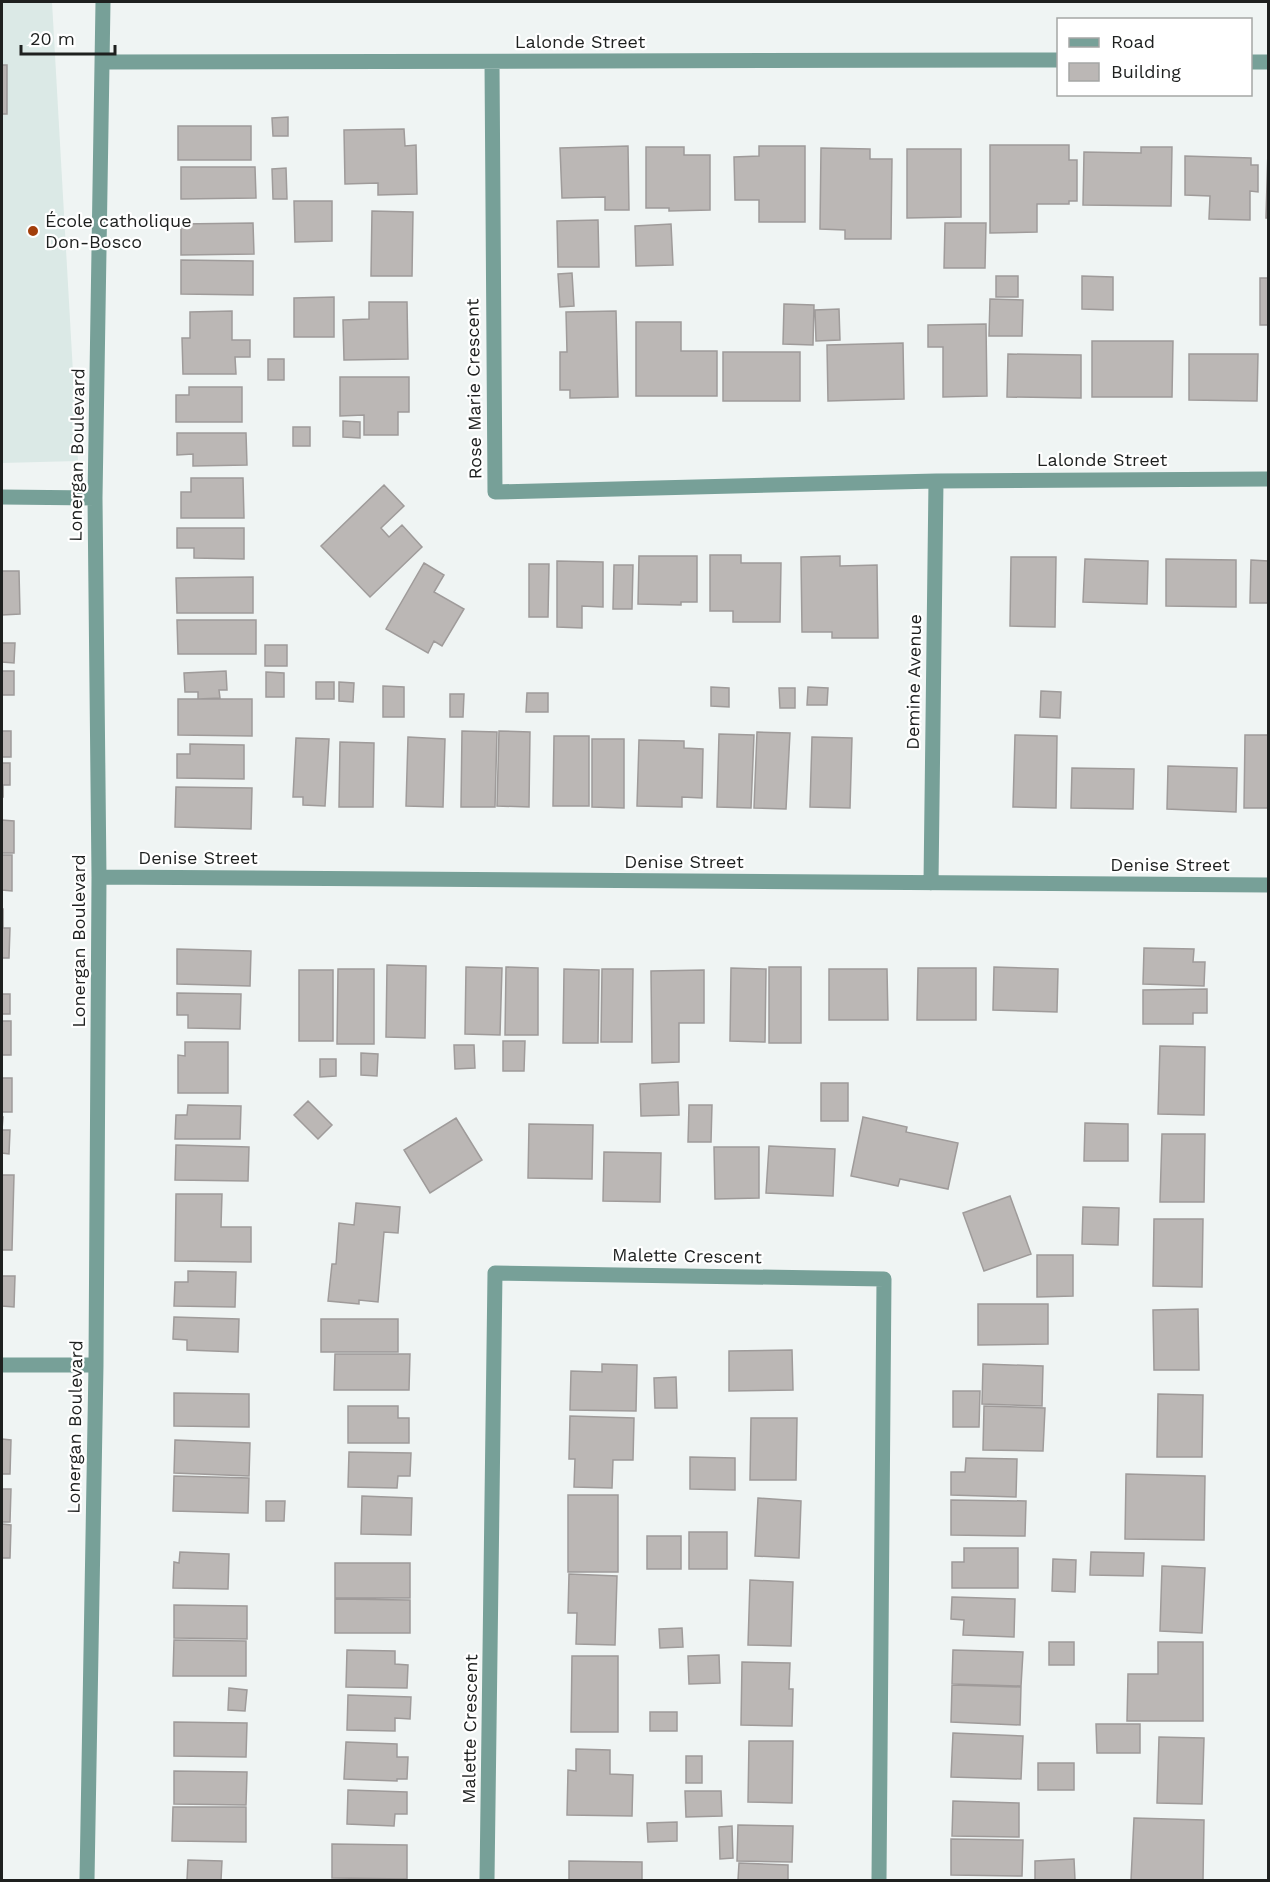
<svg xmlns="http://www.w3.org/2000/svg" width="1270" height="1882" viewBox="0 0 1270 1882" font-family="'Work Sans',sans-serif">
  <rect width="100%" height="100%" fill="#eff4f3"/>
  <!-- built -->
  <path fill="#dbe9e6" d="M2,2H52L78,461L2,463Z"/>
  <!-- building -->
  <path fill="#bbb7b5" stroke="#9f9b9a" stroke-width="1.5" d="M2,65H7V114H2Z
    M288,117V136H273L272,118Z
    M178,126H251V160H178Z
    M404,129L405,146L416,145L417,194L378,195V183L345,184L344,130Z
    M990,145H1069V160H1077V201H1069V204H1037V232L990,233Z
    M628,146L629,210H605V197L562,198L560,148Z
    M759,146H805V222H759V200H735L734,157L759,156Z
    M646,147H684V155H710V210L669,211V208H646Z
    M1141,147H1172L1171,206L1083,205L1084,152L1141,153Z
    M821,148L870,149V159H892L891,239H845V230L820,229Z
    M907,149H961V217L907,218Z
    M1268,149V218H1266Z
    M1185,156L1251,158V165H1258V192L1250,191V220L1209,219L1210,196L1185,195Z
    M181,167H255L256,198L181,199Z
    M286,168L287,199H273L272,169Z
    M294,201H332V241L295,242Z
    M372,211L413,212L412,276H371Z
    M598,220L599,267H558L557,221Z
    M253,223L254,254L181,255V224Z
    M945,223H986L985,268H944Z
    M671,224L673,265L636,266L635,226Z
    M181,260L253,261V295L181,294Z
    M572,273L574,306L560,307L558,274Z
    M996,276H1018V297H996Z
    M1082,276L1113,277V310L1082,309Z
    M1260,278H1268V325H1260Z
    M334,297V337H294V298Z
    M990,299L1023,300L1022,336H989Z
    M369,302H407L408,359L344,360L343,320L369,319Z
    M784,304L814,305L813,345L783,344Z
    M839,309L840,340L816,341L815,310Z
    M232,311V340H250V357H235L236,374H183L182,338H190V312Z
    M616,311L618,397L570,398V390H560V352H567L566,312Z
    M636,322H681V351H717V396H636Z
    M986,324L987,396L943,397V347H928V325Z
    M1092,341H1173L1172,397H1092Z
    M903,343L904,399L828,401L827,345Z
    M723,352H800V401H723Z
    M1008,354L1081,355V398L1007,397Z
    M1189,354H1258L1257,401L1189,400Z
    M268,359H284V380H268Z
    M340,377H409V412H398V435H364V415L340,416Z
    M189,387H242V422H176V395H189Z
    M343,421L360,422V438L343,437Z
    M293,427H310V446H293Z
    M177,433H246L247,465L193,466V454L177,455Z
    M191,478H243L244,518H181V492H191Z
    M384,485L404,506L381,528L389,537L402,525L422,547L370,597L321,546Z
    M177,528H244V559L194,558V548H177Z
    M710,555H741V563H781L780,622H733V611H710Z
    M639,556H697V602H681V605L638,604Z
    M840,556V566L877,565L878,638H832V632H802L801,557Z
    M1011,557H1056L1055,627L1010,626Z
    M1085,559L1148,561L1147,604L1083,602Z
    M1166,559L1236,560V607L1166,606Z
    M1251,560L1268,561V603H1250Z
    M557,561L603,562V607L582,606V628L557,627Z
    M424,563L444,575L434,592L464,609L442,646L434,641L428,653L386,629Z
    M529,564H549L548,617H529Z
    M614,565H633L632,609H613Z
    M2,571H19L20,614L2,615Z
    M253,577V613H177L176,578Z
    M177,620H256V654H178Z
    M2,643H15L14,663L2,662Z
    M265,645H287V666H265Z
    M2,671H14V695H2V707Z
    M226,671L227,690H219L220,698L198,699V692H185L184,673Z
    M266,672L284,673V697H266Z
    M316,682H334V699H316Z
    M339,682L354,683L353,702L339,701Z
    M383,686L404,687V717H383Z
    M711,687L729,688V707L711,706Z
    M808,687L828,688L827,705H807Z
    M779,688H795V708H780Z
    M1041,691L1061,692L1060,718L1040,717Z
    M527,693H548V712H526Z
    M450,694H464L463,717H450Z
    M178,699H252V736L178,735Z
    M2,731H11V757H2Z
    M462,731L497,732L495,807H461Z
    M499,731L530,732L529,807L497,806Z
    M757,732L790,733L786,809L754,808Z
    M719,734L754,735L751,808L717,807Z
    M1015,735L1057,736L1056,808L1013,807Z
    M1245,735H1268V808H1244Z
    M554,736H589V806H553Z
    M408,737L445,739L443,807L406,806Z
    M812,737L852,738L850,808L810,807Z
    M296,738L329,739L325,806L303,805V797H293Z
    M592,739H624V808L592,807Z
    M639,740L684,741V748L703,749L702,798L682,797V807L637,806Z
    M340,742L374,743L373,807H339Z
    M190,744L244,745V779L177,778V754H190Z
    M2,763H10V785H3V797H2Z
    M1168,766L1237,768L1236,812L1167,809Z
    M1072,768L1134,769L1133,809L1071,808Z
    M176,787L252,788L251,829L175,827Z
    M2,820L14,821V853H2Z
    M2,855H12V891L2,890Z
    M2,909H3V928H10L9,958H2Z
    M1144,948L1194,949L1193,962H1205L1204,986L1143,984Z
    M177,949L251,951L250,986L177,984Z
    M387,965L426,966L425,1038L386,1037Z
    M466,967L502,968L500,1035L465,1034Z
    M506,967L538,968V1035H505Z
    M769,967H801V1043H769Z
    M994,967L1058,969L1057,1012L993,1010Z
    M731,968L766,969L765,1042L730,1041Z
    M918,968H976V1020H917Z
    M338,969H374V1044H337Z
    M564,969L599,970L598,1043H563Z
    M602,969H633L632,1042H601Z
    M829,969H887L888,1020H829Z
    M299,970H333V1041H299Z
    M704,970V1023H679V1062L652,1063L651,971Z
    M2,978V994H10V1014H2Z
    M1207,989V1013H1193V1024H1143V990Z
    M177,993L241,994L240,1029L188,1028V1015H177Z
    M2,1021H11V1055H2Z
    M503,1041H525L524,1071H503Z
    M185,1042H228V1093H178V1055L185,1056Z
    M454,1045H474L475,1068L455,1069Z
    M1160,1046L1205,1047L1204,1115L1158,1114Z
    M361,1053L378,1054L377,1076L361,1075Z
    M320,1059H336V1076L320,1077Z
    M2,1078H12V1112H2Z
    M678,1082L679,1115L641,1116L640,1084Z
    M821,1083H848V1121H821Z
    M308,1101L332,1125L318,1139L294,1115Z
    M188,1105L241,1106L240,1139H175L176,1115H187Z
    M689,1105H712L711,1142H688Z
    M3,1117L2,1130H10L9,1154L2,1153V1117Z
    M863,1117L907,1127L906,1132L958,1143L948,1189L900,1179L898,1186L851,1176Z
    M456,1118L482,1160L430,1193L404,1150Z
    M1085,1123L1128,1124V1161H1084Z
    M529,1124L593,1125L592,1179L528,1178Z
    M1162,1134H1205L1204,1202H1160Z
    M176,1145L249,1147L248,1181L175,1180Z
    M769,1146L835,1149L833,1196L766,1193Z
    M714,1147H759V1198L715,1199Z
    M604,1152L661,1153L660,1202L603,1201Z
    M2,1175H14L12,1250H2Z
    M176,1194H222L221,1227H251V1262L175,1261Z
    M1010,1196L1031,1254L984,1271L963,1213Z
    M356,1203L400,1207L398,1233L384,1232L378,1302L359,1300V1304L328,1301L332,1264H336L339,1223L354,1225Z
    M1083,1207L1119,1208L1118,1245L1082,1244Z
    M1154,1219H1203L1202,1287L1153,1286Z
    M1037,1255H1073V1296L1037,1297Z
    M2,1265V1276H15L14,1307L2,1306Z
    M188,1271L236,1272L235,1307L174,1306L175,1282H188Z
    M978,1304H1048V1344L978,1345Z
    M1198,1309L1199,1370H1154L1153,1310Z
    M174,1317L239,1319L238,1352L187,1350V1340L173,1339Z
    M321,1319H398V1352H321Z
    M792,1350L793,1390L729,1391V1351Z
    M335,1354H410L409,1390H334Z
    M602,1364L637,1365L636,1411L570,1410L571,1371L602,1372Z
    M983,1364L1043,1366L1042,1406L982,1404Z
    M676,1377L677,1408H655L654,1378Z
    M953,1391H980L979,1427H953Z
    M174,1393L249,1394V1427L174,1426Z
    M1158,1394L1203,1395L1202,1457H1157Z
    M348,1406H398V1418H409V1443H348Z
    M984,1406L1045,1408L1043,1451L983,1450Z
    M570,1416L634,1418L633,1460H613L612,1488L574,1487L575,1459H569Z
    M751,1418H797L796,1480H750Z
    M2,1439L11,1440L10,1474H2Z
    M175,1440L250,1443L249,1476L174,1473Z
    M349,1452L411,1453L410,1476H398L397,1488L348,1487Z
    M690,1457L735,1458V1490L690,1489Z
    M966,1458L1017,1459L1016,1497L951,1495V1472H965Z
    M1126,1474L1205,1476L1204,1540L1125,1539Z
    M174,1476L249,1478L248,1513L173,1511Z
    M2,1489H11L10,1522H2Z
    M568,1495H618V1572H568Z
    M362,1496L412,1498L411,1535L361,1534Z
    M758,1498L801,1501L799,1558L755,1556Z
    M951,1500L1026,1501L1025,1536L951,1535Z
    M266,1501H285L284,1521H266Z
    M2,1524L11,1525L10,1558H2Z
    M689,1532H727V1569H689Z
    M647,1536H681V1569H647Z
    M964,1548H1018V1588H952V1562H964Z
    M180,1552L229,1554L228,1589L173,1588L174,1562L179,1563Z
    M1091,1552L1144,1553L1143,1576L1090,1575Z
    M1053,1559L1076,1560L1075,1592L1052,1591Z
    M335,1563H410V1598H335Z
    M1162,1566L1205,1568L1202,1633L1160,1631Z
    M569,1574L617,1576L615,1645L576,1644L577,1613H568Z
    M750,1580L793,1582L791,1646L748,1645Z
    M952,1597L1015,1599L1014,1637L963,1635L964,1620L951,1619Z
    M335,1599L410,1600V1633H335Z
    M174,1605L247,1606V1639L174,1638Z
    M682,1628L683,1647L660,1648L659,1629Z
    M174,1640L246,1641V1676H173Z
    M1049,1642H1074V1665H1049Z
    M1158,1642H1203V1721H1127L1128,1674H1158Z
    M347,1650L395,1651V1664L408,1665L407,1688L346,1687Z
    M953,1650L1023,1652L1021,1686L952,1684Z
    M719,1655L720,1683L689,1684L688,1656Z
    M572,1656H618V1732H571Z
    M742,1662L790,1663L789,1689H793L792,1726L741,1725Z
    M952,1685L1021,1687L1020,1725L951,1722Z
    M229,1688L247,1690L245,1711L228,1710Z
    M348,1695L411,1697L410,1719L395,1718V1731L347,1730Z
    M650,1712H677V1731H650Z
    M174,1722L247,1723L246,1757L174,1756Z
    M1096,1724H1140V1753H1097Z
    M953,1733L1023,1736L1021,1779L951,1777Z
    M1159,1737L1204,1738L1202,1804L1157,1803Z
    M749,1741H793L792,1803L748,1802Z
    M346,1742L397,1744V1757H408L407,1779H397V1781L344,1779Z
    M576,1749L610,1750V1774L633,1775L632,1816L567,1815L568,1770L576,1771Z
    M686,1756H702V1783H686Z
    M1038,1763H1074V1790H1038Z
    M174,1771L247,1772L246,1805L174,1804Z
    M348,1790L407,1792V1814H395L394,1826L347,1824Z
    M685,1791H721L722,1816L686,1817Z
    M953,1801L1019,1803V1837L952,1836Z
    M173,1807H246V1842L172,1841Z
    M1134,1818L1204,1820L1203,1880H1131Z
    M677,1822V1841L648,1842L647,1823Z
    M738,1825L793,1826L792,1862L737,1861Z
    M732,1826L733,1858L720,1859L719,1827Z
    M951,1839L1023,1840L1022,1876L951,1875Z
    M332,1844L407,1845V1879L332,1878Z
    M1074,1859L1075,1880H1035V1861Z
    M188,1860L222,1861L221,1880H187Z
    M569,1861L642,1862V1880H569Z
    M739,1863L788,1865V1880H738Z"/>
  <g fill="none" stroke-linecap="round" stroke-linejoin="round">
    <!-- minor -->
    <path stroke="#77a098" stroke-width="15" d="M103,62L1058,60
      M492,62L495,492L936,481L1268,479
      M1250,62H1268
      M2,497L95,498
      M99,877L1268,885
      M931,883L936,481
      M2,1365H96
      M87,1880L96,1365L99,877L95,498L103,2
      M487,1880L495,1273L884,1279L879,1880"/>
  </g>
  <!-- markers -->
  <circle fill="#a23e0a" stroke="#fff" stroke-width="2" cx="33" cy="231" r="6"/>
  <g text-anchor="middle" stroke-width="4.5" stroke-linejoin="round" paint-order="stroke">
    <!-- street labels -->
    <g font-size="18" fill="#1e201f" stroke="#fff">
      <text x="580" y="48">Lalonde Street</text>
      <text transform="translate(474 389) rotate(-91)" y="6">Rose Marie Crescent</text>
      <text transform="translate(77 455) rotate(-89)" y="6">Lonergan Boulevard</text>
      <text x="1102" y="466">Lalonde Street</text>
      <text transform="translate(914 682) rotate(-89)" y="6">Demine Avenue</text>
      <text x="198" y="864">Denise Street</text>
      <text x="684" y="868">Denise Street</text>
      <text x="1170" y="871">Denise Street</text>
      <text transform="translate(79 941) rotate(-90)" y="6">Lonergan Boulevard</text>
      <text transform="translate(687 1256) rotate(1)" y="6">Malette Crescent</text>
      <text transform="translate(75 1427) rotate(-89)" y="6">Lonergan Boulevard</text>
      <text transform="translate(470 1729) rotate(-89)" y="6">Malette Crescent</text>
    </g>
    <!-- poi labels -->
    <g font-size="18" fill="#1e201f" stroke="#fff" text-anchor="start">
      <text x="45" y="227">École catholique<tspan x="45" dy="21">Don-Bosco</tspan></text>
    </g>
  </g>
  <!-- border -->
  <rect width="1270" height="1882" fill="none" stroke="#1e201f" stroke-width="6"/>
  <!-- legend -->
  <rect x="1057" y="18" width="195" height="78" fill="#ffffff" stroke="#a5a6a5" stroke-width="1.5"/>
  <rect x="1069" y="38" width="30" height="9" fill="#77a098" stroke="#a5a6a5" stroke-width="1.5"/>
  <text x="1111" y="48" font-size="18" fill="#1e201f">Road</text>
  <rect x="1069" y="63" width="30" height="18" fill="#bbb7b5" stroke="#a5a6a5" stroke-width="1.5"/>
  <text x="1111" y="78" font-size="18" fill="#1e201f">Building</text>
  <!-- scale -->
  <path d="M21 45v9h94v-9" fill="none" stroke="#1e201f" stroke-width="3"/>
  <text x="30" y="45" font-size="18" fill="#1e201f" stroke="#ffffff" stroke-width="4.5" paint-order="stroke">20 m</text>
</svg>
